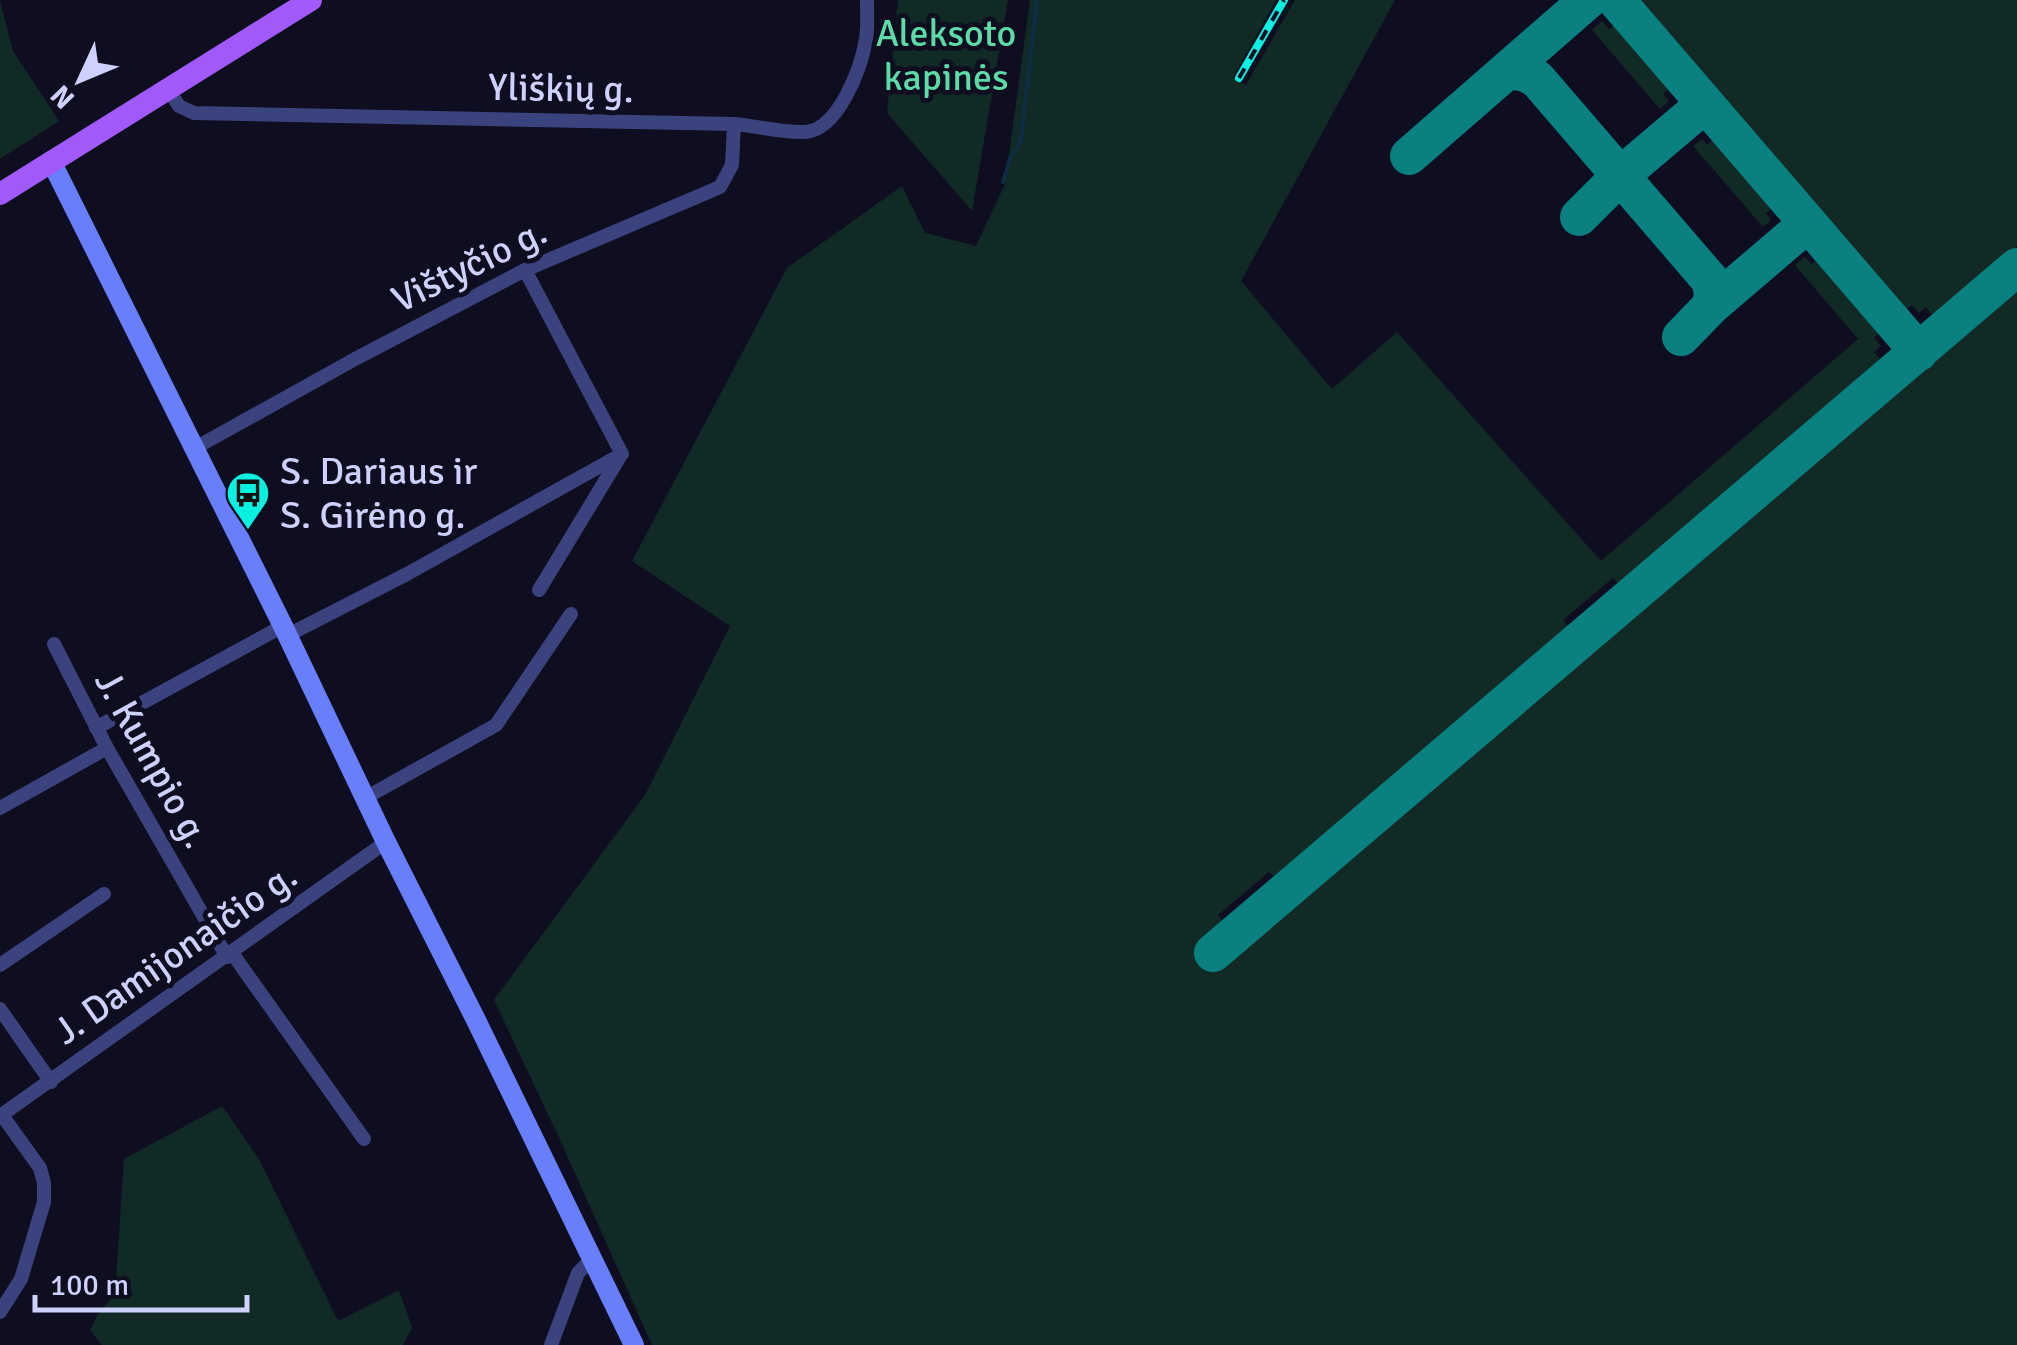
<svg xmlns="http://www.w3.org/2000/svg" width="2017" height="1345" viewBox="0 0 2017 1345" font-family="Signika,sans-serif">
  <rect width="100%" height="100%" fill="#0e0e20"/>
  <!-- green -->
  <path fill="#112a25" d="M898,0H1008L972,211L887,113Z
    M1030,0H1276L1233,77L1246,85L1295,0H1395L1241,281L1332,389L1397,332L1601,561L1858,339L1795,265L1805,257L1812,264L1820,257L1882,330L1874,338L1881,346L1874,352L1883,363L1622,587L1613,578L1563,620L1571,630L1278,881L1269,872L1218,915L1226,925L1202,947L1218,965L1712,542L1715,545L2017,286V1345H652L561,1142L494,1000L645,795L730,626L632,561L787,268L902,186L925,233L976,246L1005,184Z
    M1633,0H2017V246L1934,317L1926,307L1919,313L1912,305L1902,313Z
    M0,1L13,51L59,121L0,159Z
    M1602,21L1609,29L1617,23L1671,86L1663,94L1669,101L1660,109L1592,30Z
    M1716,137L1774,206L1766,213L1771,220L1763,227L1693,146L1702,139L1707,145Z
    M222,1106L259,1159L338,1321L399,1290L412,1328L403,1345H102L90,1330L97,1316L115,1294L124,1159Z"/>
  <g fill="none" stroke-linecap="round" stroke-linejoin="round">
    <!-- stream -->
    <path stroke="#0e2c44" stroke-width="4" d="M1003,182L1010,159L1021,140L1037,0"/>
    <!-- taxiway -->
    <path stroke="#0a8080" stroke-width="38" d="M1616,0L1919,352
      M1509,70L1526,73L1537,79L1710,280L1713,293L1711,306
      M1409,156L1588,0
      M1579,217L1620,176L1705,104
      M1681,337L1711,306L1808,223
      M1213,953L2017,267"/>
    <!-- street -->
    <path stroke="#3a437e" stroke-width="14" d="M168,89L179,106L194,113L734,124C757,126 782,133 805,132C838,130 861,69 866,39C868,27 867,13 867,0
      M195,448L355,359L525,270L720,187L732,165L734,124
      M539,590L619,458
      M288,635L407,574L622,454L525,270
      M54,644L107,748L227,957
      M96,728L283,626
      M365,798L496,725L571,614
      M0,808L107,748
      M232,953L364,1139
      M0,965L104,894
      M0,1009L51,1082
      M0,1116L386,842
      M0,1312L21,1279L44,1202V1183L40,1168L2,1115
      M551,1345L578,1273L592,1259"/>
    <!-- secondary -->
    <path stroke="#687efb" stroke-width="20" d="M51,161L283,626L386,842L475,1018L634,1345"/>
    <!-- primary -->
    <path stroke="#a259fa" stroke-width="22" d="M0,194L311,0"/>
    <!-- rail casing -->
    <g stroke="#07f1e0" stroke-width="8">
      <path id="rail" d="M1239,78L1284,0"/>
    </g>
    <!-- rail -->
    <use href="#rail" stroke="#0e0e20" stroke-width="4" stroke-dasharray="11" stroke-linecap="butt"/>
  </g>
  <!-- icons -->
  <defs>
    <g id="bus-pin" transform="scale(2.25)"><path d="M0 17L-7.5 6A9.5 9.5 0 1 1 7.5 6Z" fill="#07f1e0" stroke="#0e0e20"/><path d="M-5-6H5V4H4V6H2V4H-2V6H-4V4H-5ZM-3.5-4V0h7V-4ZM-3.5 1.2v1.5H-2V1.2ZM2 1.2v1.5H3.5V1.2Z" fill="#111"/></g>
  </defs>
  <g fill-rule="evenodd">
    <use href="#bus-pin" x="248" y="493"/>
  </g>
  <g text-anchor="middle" stroke-width="10" stroke-linejoin="round" paint-order="stroke">
    <!-- park labels -->
    <g font-size="38" fill="#5ddba6" stroke="#0e0e20">
      <text x="946" y="46">Aleksoto<tspan x="946" dy="44">kapinės</tspan></text>
    </g>
    <!-- street labels -->
    <g font-size="38" fill="#ced1fe" stroke="#0e0e20">
      <text transform="translate(561 88) rotate(1)" y="13">Yliškių g.</text>
      <text transform="translate(469 265) rotate(-26)" y="13">Vištyčio g.</text>
      <text transform="translate(153 759) rotate(61)" y="13">J. Kumpio g.</text>
      <text transform="translate(175 953) rotate(-35)" y="13">J. Damijonaičio g.</text>
    </g>
    <!-- poi labels -->
    <g font-size="38" fill="#ced1fe" stroke="#0e0e20" text-anchor="start">
      <text x="280" y="484">S. Dariaus ir<tspan x="280" dy="44">S. Girėno g.</tspan></text>
    </g>
  </g>
  <!-- north arrow -->
  <g transform="translate(80 80) rotate(226)" stroke="#0e0e20" stroke-width="8" paint-order="stroke">
  <path d="M0-8L18 38L0 25L-18 38Z" fill="#ced1fe"/>
  <text y="-15" font-size="28" font-weight="bold" text-anchor="middle" fill="#ced1fe">N</text>
  </g>
  <!-- scale -->
  <path d="M35 1295v15h212v-15" fill="none" stroke="#ced1fe" stroke-width="5"/>
  <text x="50" y="1295" font-size="30" fill="#ced1fe" stroke="#0e0e20" stroke-width="8" paint-order="stroke">100 m</text>
</svg>
